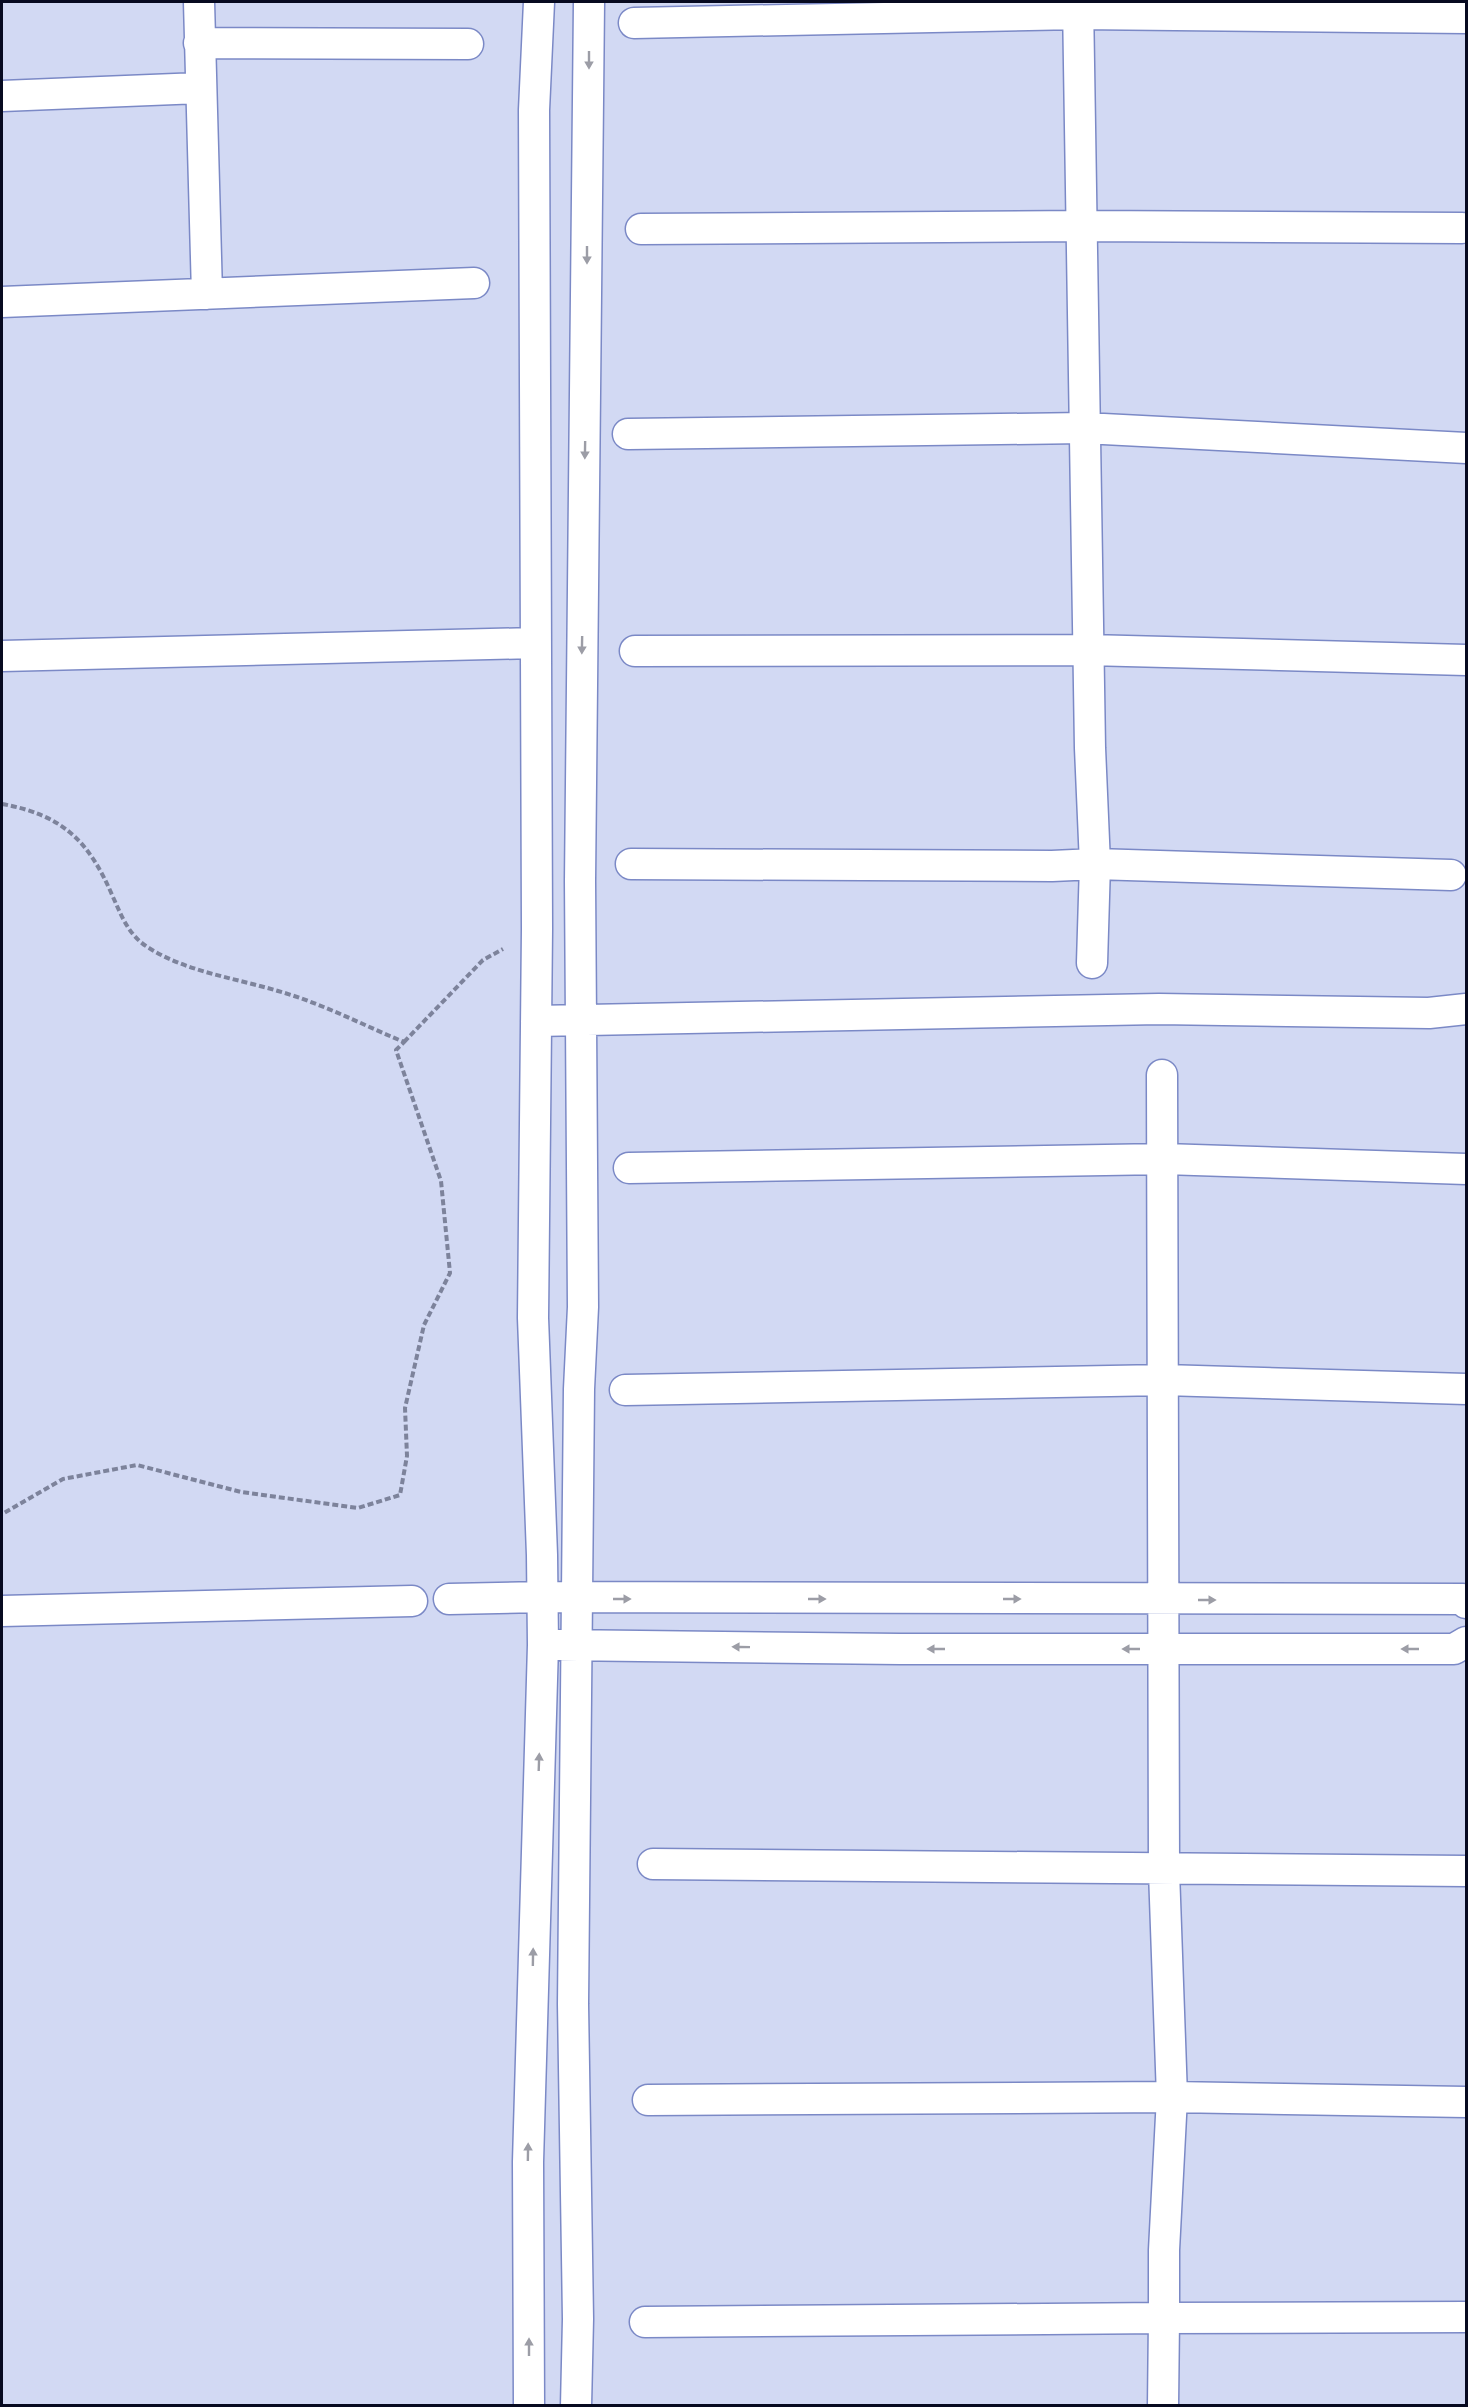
<svg xmlns="http://www.w3.org/2000/svg" width="1468" height="2407" viewBox="0 0 1468 2407" font-family="Helvetica,sans-serif">
  <rect width="100%" height="100%" fill="#d2d9f3"/>
  <g fill="none" stroke-linecap="round" stroke-linejoin="round">
    <!-- street casing -->
    <g stroke="#7b89c6" stroke-width="33">
      <path id="street" d="M199,2L207,294
        M634,23L1079,14L1466,18
        M199,43L468,44
        M2,96L200,88
        M641,229L1083,226L1462,228
        M2,302L474,283
        M628,434L1084,428L1466,448
        M635,651L1088,650L1466,660
        M2,656L535,643
        M631,864L1052,866L1095,864L1090,748L1078,2
        M1092,963L1095,864L1451,875
        M536,1021L1159,1009L1429,1013L1466,1009
        M629,1168L1164,1159L1466,1169
        M625,1390L1164,1380L1466,1389
        M449,1599L542,1597L1463,1599L1466,1603
        M2,1611L412,1601
        M558,1645L900,1649H1454L1466,1642
        M653,1864L1466,1871
        M648,2100L1172,2097L1466,2102
        M645,2322L1164,2318V2250L1172,2097L1164,1871L1162,1075
        M529,2406L528,2162L543,1645L542,1555L533,1318L537,929L534,110L539,2
        M576,2406L578,2319L573,2004L579,1389L583,1307L580,881L589,2
        M1163,2406L1164,2318L1466,2317"/>
    </g>
    <!-- path -->
    <path stroke="#7d839b" stroke-width="4" stroke-dasharray="6 3" stroke-linecap="butt" d="M2,804C63,815 89,841 113,897C122,917 129,936 149,948C187,972 235,978 278,991C321,1003 363,1025 404,1042L396,1050L441,1181L450,1273L424,1325L405,1408L407,1456L400,1495L358,1508L241,1492L137,1465L63,1479L2,1514
      M404,1042L483,960L503,949"/>
    <!-- street -->
    <use href="#street" stroke="#fff" stroke-width="30"/>
  </g>
  <!-- one-way arrows -->
  <defs><path id="oneway-solid" d="M-6-.8H1V-3.2L6.5 0L1 3.2V.8H-6Z" transform="scale(1.5)"/></defs>
  <g fill="#9c9da6">
    <use href="#oneway-solid" transform="translate(589 60) rotate(90)"/>
    <use href="#oneway-solid" transform="translate(587 255) rotate(90)"/>
    <use href="#oneway-solid" transform="translate(585 450) rotate(91)"/>
    <use href="#oneway-solid" transform="translate(582 645) rotate(91)"/>
    <use href="#oneway-solid" transform="translate(622 1599)"/>
    <use href="#oneway-solid" transform="translate(817 1599)"/>
    <use href="#oneway-solid" transform="translate(1012 1599)"/>
    <use href="#oneway-solid" transform="translate(1207 1600)"/>
    <use href="#oneway-solid" transform="translate(741 1647) rotate(-179)"/>
    <use href="#oneway-solid" transform="translate(936 1649) rotate(-180)"/>
    <use href="#oneway-solid" transform="translate(1131 1649) rotate(-180)"/>
    <use href="#oneway-solid" transform="translate(1410 1649) rotate(180)"/>
    <use href="#oneway-solid" transform="translate(539 1762) rotate(-88)"/>
    <use href="#oneway-solid" transform="translate(533 1957) rotate(-89)"/>
    <use href="#oneway-solid" transform="translate(528 2152) rotate(-89)"/>
    <use href="#oneway-solid" transform="translate(529 2347) rotate(-90)"/>
  </g>
  <!-- border -->
  <rect width="1468" height="2407" fill="none" stroke="#070a20" stroke-width="6"/>
</svg>
